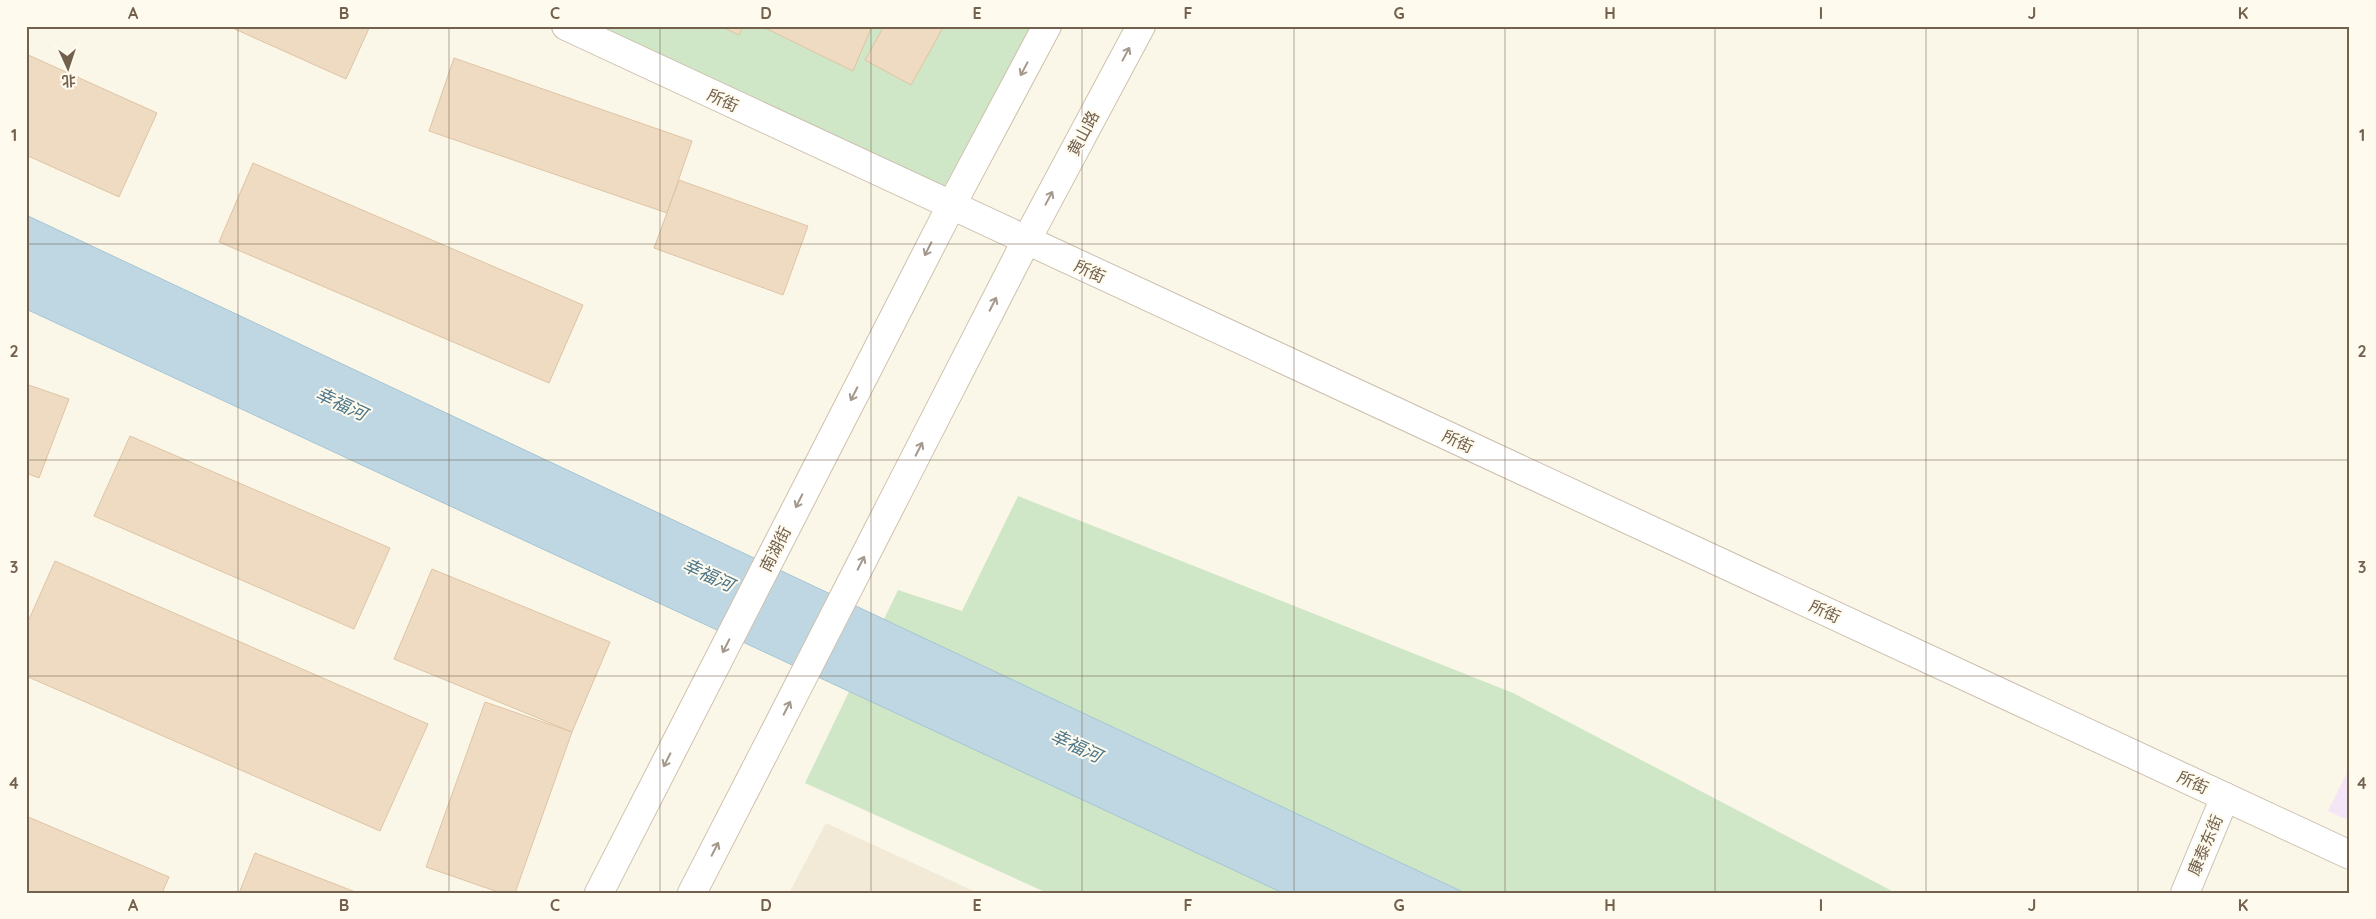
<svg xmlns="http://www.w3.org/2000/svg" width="2376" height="919" viewBox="0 0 2376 919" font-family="Quicksand,'Noto Sans SC',sans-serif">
  <rect width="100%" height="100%" fill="#fbf7e8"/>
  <!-- residential -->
  <path fill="#f2ead7" d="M826,823L978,893H789Z"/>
  <!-- education -->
  <path fill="#f4e5f7" d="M2350,767V821L2328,811Z"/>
  <!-- green -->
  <path fill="#cfe7c7" d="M555,26H1047L951,206Z
    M1018,496L1513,693L1896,893H1047L805,783L898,590L962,611Z"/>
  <!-- water -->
  <path fill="#bed7e3" stroke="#a5c5d4" d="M26,215L1465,893H1283L26,309Z"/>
  <!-- building -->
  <path fill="#eedbc2" stroke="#dfc4a4" d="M228,26H370L346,79Z
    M720,26H743L739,35Z
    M761,26H872L853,71Z
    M884,26H944L911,85L865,60Z
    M26,54L157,113L119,197L26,155Z
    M454,58L692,141L667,213L429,131Z
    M253,163L583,305L549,383L219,242Z
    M679,180L808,226L783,295L654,248Z
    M26,384L69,399L39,478L26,473Z
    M130,436L390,548L354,629L94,516Z
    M55,561L428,724L380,831L26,676V626Z
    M432,569L610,642L572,732L394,659Z
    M485,702L572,732L515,893H501L426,867Z
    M26,816L169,877L162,893H26Z
    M255,853L358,893H239Z"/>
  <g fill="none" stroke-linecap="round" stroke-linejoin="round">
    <!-- minor casing -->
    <g stroke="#ccc0af" stroke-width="30">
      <path id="minor" d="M2185,893L2225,797"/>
    </g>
    <!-- tertiary casing -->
    <g stroke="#ccc0af" stroke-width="30">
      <path id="tertiary" d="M566,26L2350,855"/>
    </g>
    <!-- secondary casing -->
    <g stroke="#cec1ac" stroke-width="30">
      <path id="secondary" d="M897,493L1026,241L1141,26
        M599,893L951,206L1047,26
        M692,893L765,751"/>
    </g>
    <!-- minor -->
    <use href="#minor" stroke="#fff" stroke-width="28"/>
    <!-- tertiary -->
    <use href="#tertiary" stroke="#fff" stroke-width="28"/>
    <!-- secondary -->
    <use href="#secondary" stroke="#fff" stroke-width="28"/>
    <!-- secondary-bridge casing -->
    <g stroke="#cec1ac" stroke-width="30" stroke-linecap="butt">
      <path id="secondary-bridge" d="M765,751L897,493"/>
    </g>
    <!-- secondary-bridge -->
    <use href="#secondary-bridge" stroke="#fff" stroke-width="28"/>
  </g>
  <!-- one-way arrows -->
  <defs><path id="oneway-shaft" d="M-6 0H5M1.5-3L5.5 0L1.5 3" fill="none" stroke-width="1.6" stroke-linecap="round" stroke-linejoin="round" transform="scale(1.25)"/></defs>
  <g stroke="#a4988c">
    <use href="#oneway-shaft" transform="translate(1126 54) rotate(-62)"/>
    <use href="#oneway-shaft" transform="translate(1024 69) rotate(118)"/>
    <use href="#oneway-shaft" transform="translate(1049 198) rotate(-62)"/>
    <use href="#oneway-shaft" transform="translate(928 249) rotate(117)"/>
    <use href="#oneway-shaft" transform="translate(993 304) rotate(-63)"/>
    <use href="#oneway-shaft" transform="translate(854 394) rotate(117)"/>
    <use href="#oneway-shaft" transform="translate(919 449) rotate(-63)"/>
    <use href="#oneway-shaft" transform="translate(799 501) rotate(117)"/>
    <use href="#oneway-shaft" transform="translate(861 563) rotate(-63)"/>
    <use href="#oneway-shaft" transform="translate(726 646) rotate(117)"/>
    <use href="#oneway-shaft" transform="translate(787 708) rotate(-63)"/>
    <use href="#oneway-shaft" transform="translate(667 760) rotate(117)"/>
    <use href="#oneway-shaft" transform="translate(715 849) rotate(-63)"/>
  </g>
  <!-- grid -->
  <path fill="none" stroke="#73614e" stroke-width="1" stroke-opacity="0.55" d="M238,26V893M449,26V893M660,26V893M871,26V893M1082,26V893M1294,26V893M1505,26V893M1715,26V893M1926,26V893M2138,26V893M26,244H2350M26,460H2350M26,676H2350"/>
  <g text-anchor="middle" stroke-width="4" stroke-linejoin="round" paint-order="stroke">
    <!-- street labels -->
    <g font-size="16" fill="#73614e" stroke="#fefaee">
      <text transform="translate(723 100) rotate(25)" y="6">所街</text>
      <text transform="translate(1083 133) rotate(-62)" y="6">黄山路</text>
      <text transform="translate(1090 271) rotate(25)" y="6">所街</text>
      <text transform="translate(1458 441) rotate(25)" y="6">所街</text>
      <text transform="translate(775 549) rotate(-63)" y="6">南湖街</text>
      <text transform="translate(1825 611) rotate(25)" y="6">所街</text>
      <text transform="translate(2193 782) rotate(25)" y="6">所街</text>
      <text transform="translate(2205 845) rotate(-67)" y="6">康泰东街</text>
    </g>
    <!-- water labels -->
    <g font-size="18" font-style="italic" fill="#4c768a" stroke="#fefaee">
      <text transform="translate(341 404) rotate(25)" y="6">幸福河</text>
      <text transform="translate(708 575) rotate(25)" y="6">幸福河</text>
      <text transform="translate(1076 746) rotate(25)" y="6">幸福河</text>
    </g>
  </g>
  <!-- border -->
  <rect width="2376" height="919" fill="none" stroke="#fefaee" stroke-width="55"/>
  <!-- north arrow -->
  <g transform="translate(68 68) rotate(177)" stroke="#fefaee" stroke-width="4" paint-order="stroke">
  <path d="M0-4L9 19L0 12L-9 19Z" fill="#73614e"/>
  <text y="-8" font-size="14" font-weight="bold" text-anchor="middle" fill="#73614e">北</text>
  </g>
  <rect x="28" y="28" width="2320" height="864" fill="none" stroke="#73614e" stroke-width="2"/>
  <g font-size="16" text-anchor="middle" font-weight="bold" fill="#73614e">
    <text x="133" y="19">A</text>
    <text x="344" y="19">B</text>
    <text x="555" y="19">C</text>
    <text x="766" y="19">D</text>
    <text x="977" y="19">E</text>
    <text x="1188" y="19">F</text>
    <text x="1399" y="19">G</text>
    <text x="1610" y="19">H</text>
    <text x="1821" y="19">I</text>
    <text x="2032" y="19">J</text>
    <text x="2243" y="19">K</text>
    <text x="14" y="141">1</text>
    <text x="2362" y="141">1</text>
    <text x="14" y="357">2</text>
    <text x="2362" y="357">2</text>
    <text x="14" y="573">3</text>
    <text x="2362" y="573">3</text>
    <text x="14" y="789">4</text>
    <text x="2362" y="789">4</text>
    <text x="133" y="911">A</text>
    <text x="344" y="911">B</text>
    <text x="555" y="911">C</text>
    <text x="766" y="911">D</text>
    <text x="977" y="911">E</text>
    <text x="1188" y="911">F</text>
    <text x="1399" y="911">G</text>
    <text x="1610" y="911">H</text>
    <text x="1821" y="911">I</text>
    <text x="2032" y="911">J</text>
    <text x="2243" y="911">K</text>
  </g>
</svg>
